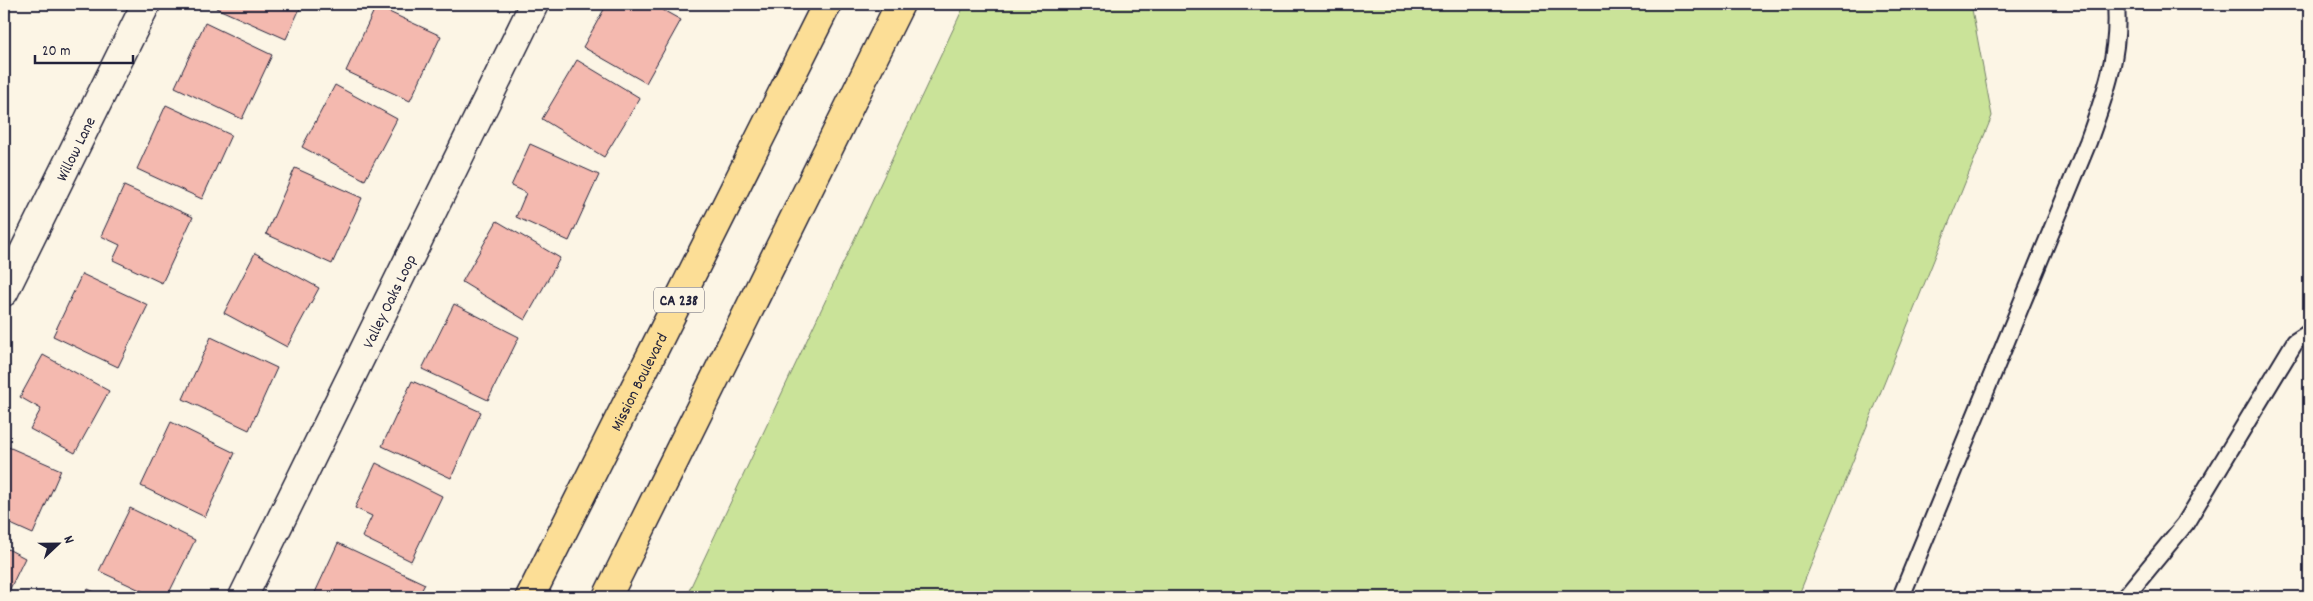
<svg xmlns="http://www.w3.org/2000/svg" width="2313" height="601" viewBox="0 0 2313 601" font-family="Dekko,sans-serif">
  <rect width="100%" height="100%" fill="#fcf5e5"/>
  <filter id="ink" filterUnits="userSpaceOnUse"><feTurbulence type="fractalNoise" baseFrequency=".02" numOctaves="2"/><feDisplacementMap in="SourceGraphic" scale="10" xChannelSelector="R" yChannelSelector="G"/><feConvolveMatrix kernelMatrix="1 2 1 2 8 2 1 2 1" color-interpolation-filters="sRGB"/></filter>
  <g filter="url(#ink)">
    <!-- green -->
    <path fill="#cae399" stroke="#76826a" d="M965,4H1971L1992,116L1798,597H686Z"/>
    <!-- building -->
    <path fill="#f4b9af" stroke="#22223b" d="M218,4H302L286,39L216,8Z
      M607,4H652L681,20L646,83L583,47Z
      M376,6L441,36L410,101L346,71Z
      M205,23L272,55L242,119L175,87Z
      M577,60L640,98L604,157L542,119Z
      M335,85L397,119L365,180L302,147Z
      M166,105L231,135L202,199L137,169Z
      M530,144L599,175L569,241L516,217L526,193L511,186Z
      M295,168L362,198L332,264L266,234Z
      M124,186L193,217L162,283L113,260L120,245L101,236Z
      M497,221L560,258L525,320L462,282Z
      M255,253L319,288L287,347L224,313Z
      M82,274L148,305L118,367L53,336Z
      M454,304L519,337L488,400L422,369Z
      M211,337L277,368L249,430L183,399Z
      M43,355L109,391L75,453L30,429L41,409L20,397Z
      M412,381L481,412L451,478L382,446Z
      M171,422L235,453L205,517L141,486Z
      M4,445L61,470L33,534L4,521Z
      M376,463L442,496L411,561L362,537L372,516L355,508Z
      M130,508L195,540L167,597H155L99,571Z
      M338,543L425,584L418,597H313Z
      M4,547L25,558L6,597H4Z
      M88,589L105,597H84Z"/>
    <g fill="none" stroke-linecap="round" stroke-linejoin="round">
      <!-- service casing -->
      <g stroke="#22223b" stroke-width="20">
        <path id="service" d="M1901,597L2088,142C2105,95 2120,55 2116,4
          M2125,597L2185,524L2295,342L2309,333"/>
      </g>
      <!-- minor casing -->
      <g stroke="#22223b" stroke-width="31">
        <g id="minor">
          <path id="s1" d="M4,292L146,4"/>
          <path id="s2" d="M243,597L534,4"/>
        </g>
      </g>
      <!-- primary casing -->
      <g stroke="#22223b" stroke-width="31">
        <g id="primary">
          <path id="s3" d="M530,597L827,4"/>
          <path d="M607,597L900,4"/>
        </g>
      </g>
      <!-- service -->
      <use href="#service" stroke="#fcf5e5" stroke-width="16"/>
      <!-- minor -->
      <use href="#minor" stroke="#fcf5e5" stroke-width="28"/>
      <!-- primary -->
      <use href="#primary" stroke="#fcde96" stroke-width="28"/>
    </g>
  </g>
  <g text-anchor="middle" stroke-width="4" stroke-linejoin="round" paint-order="stroke">
    <!-- shield labels -->
    <rect fill="#fcf5e5" stroke="#63616e" stroke-width="1" x="654" y="287.5" width="50" height="25" rx="4"/>
    <g font-size="15" font-weight="bold" fill="#22223b">
      <text x="679" y="305">CA 238</text>
    </g>
    <!-- street labels -->
    <g font-size="16" fill="#22223b" stroke="#fcf5e5">
      <text dy="6" stroke="none"><textPath href="#s1" startOffset="160">Willow Lane</textPath></text>
      <text dy="6" stroke="none"><textPath href="#s2" startOffset="330">Valley Oaks Loop</textPath></text>
      <text dy="6" stroke="none"><textPath href="#s3" startOffset="241">Mission Boulevard</textPath></text>
    </g>
  </g>
  <!-- margin -->
  <rect width="2313" height="601" fill="none" stroke="#fcf5e5" stroke-width="20"/>
  <rect x="10" y="10" width="2293" height="581" fill="none" stroke="#22223b" stroke-width="2" filter="url(#ink)"/>
  <!-- north arrow -->
  <g transform="translate(58 544) rotate(68)" stroke="#fcf5e5" stroke-width="4" paint-order="stroke">
  <path d="M0-4L9 19L0 12L-9 19Z" fill="#22223b"/>
  <text y="-8" font-size="14" font-weight="bold" text-anchor="middle" fill="#22223b">N</text>
  </g>
  <!-- scale -->
  <path d="M35 55v8h98v-8" fill="none" stroke="#22223b" stroke-width="2.5"/>
  <text x="42" y="55" font-size="15" fill="#22223b" stroke="#fcf5e5" stroke-width="4" paint-order="stroke">20 m</text>
</svg>
